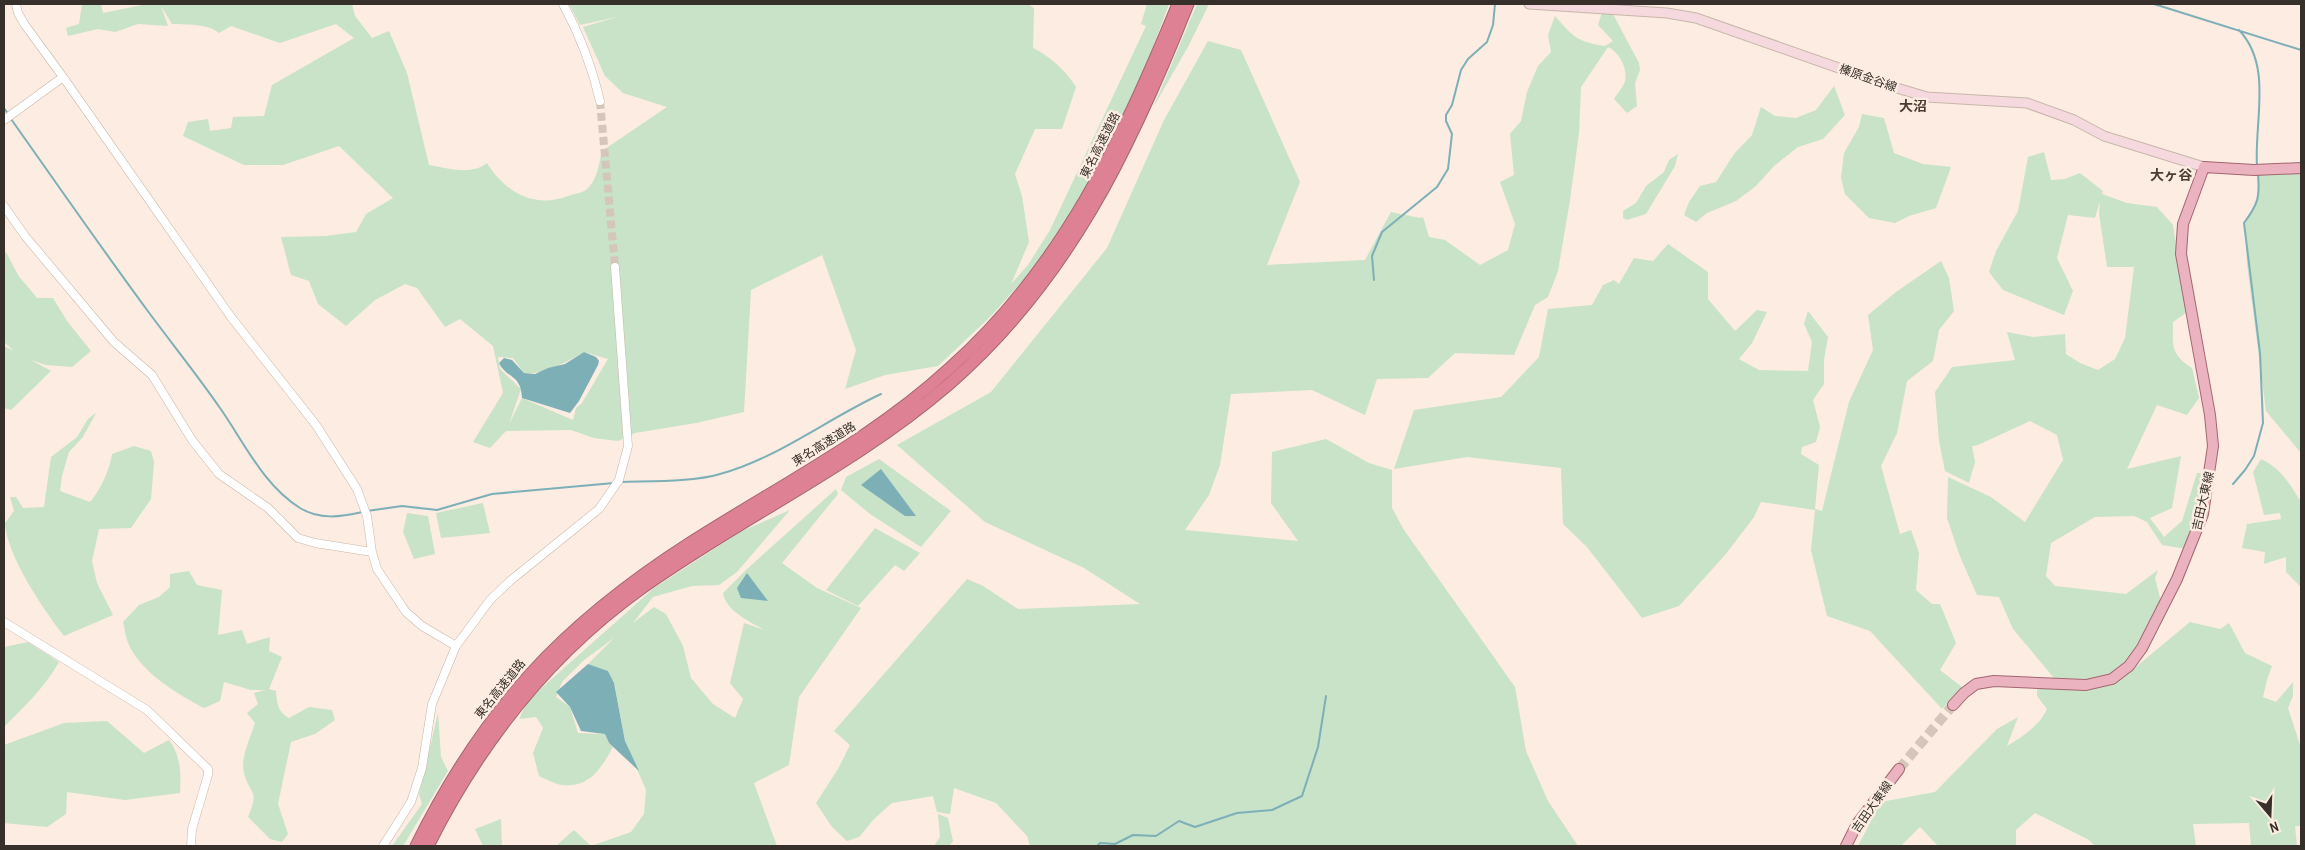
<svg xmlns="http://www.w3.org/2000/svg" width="2305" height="850" viewBox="0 0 2305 850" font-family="'Archivo Narrow','Noto Sans JP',sans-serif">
  <rect width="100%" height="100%" fill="#fcece1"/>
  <!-- green -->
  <path fill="#c8e3c7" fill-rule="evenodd" d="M82,4H101L103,13L147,4H352L355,16L372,38L389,31L407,73L429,165C448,168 471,176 487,163C505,192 534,209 568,196C573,194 582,193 586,190C597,181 599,164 602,151L667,107L623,93L605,76L583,27L617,17L580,25L569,4H1028L1034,8L1033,48C1050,56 1066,71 1076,87L1062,129H1035L1015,174L1022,196L1029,242L1011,284L1028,265L1050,230L1146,26L1141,24L1147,4H1169L1141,79L1097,175L1047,254L990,317L938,366L885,375L845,389L856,350L822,255L751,290L744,412L696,423L635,433L618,441L594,438L571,430L506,431L490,448L473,442L503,393L493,346L460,319L445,327L417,288L405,284L375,300L346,326L318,304L309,281L291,275L281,237L326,236L356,232L366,214L393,198L339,146L283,165H244L183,136L188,122L208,119L210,131L231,128L233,117L264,116L272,85L354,38L336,24L280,43L231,26L219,33C207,23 186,25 172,24L161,6L168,26L138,24L115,32L98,29L68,36L66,28L79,24ZM584,352L608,359L582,403L576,408L573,420L522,398L509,424L521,389L500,369L498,357L513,358L524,373C543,375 567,362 584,352Z
    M1197,4H1209L1189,45L1153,108Z
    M1602,12L1613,14L1639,63L1640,70L1635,83L1637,106L1627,113L1614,99C1617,94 1623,87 1625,81C1628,68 1619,52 1608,47L1581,87L1579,133L1570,200L1558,271L1548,297L1535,305L1514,355L1455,353L1428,378L1377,379L1365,415L1312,390L1231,394L1220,465L1209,495L1185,530L1298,541L1271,503L1272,452L1326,439L1369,463L1392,470V508L1404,530L1515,687L1526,751L1548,801L1578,846H1030L1027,836L996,803L954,788L950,814L937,812L933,796L892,803L875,818L859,837L847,841L832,827L816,803L838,769L850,745L834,731L967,579L983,586L1018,609L1140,604L1084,568L985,522L897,445L991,392L1107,248L1164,120L1208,41L1241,50L1300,182L1267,265L1365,260L1391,212L1420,218L1423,217L1429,237L1445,240L1480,265L1508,250L1515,224L1500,182L1514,175L1510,134L1521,121L1527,92L1538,66L1551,52L1548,35L1555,16C1573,37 1578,42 1605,46L1613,41L1598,25Z
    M1834,86L1845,115L1823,139L1798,147L1774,166L1756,186L1736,201L1707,213L1696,222L1684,215L1689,202L1700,186L1716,182L1734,154L1752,135L1761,107L1775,116L1796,118L1816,110Z
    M1862,114L1884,118L1894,153L1923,164L1951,167L1936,208L1909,216L1895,223L1869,218L1845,194L1841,178L1844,153L1859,127Z
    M2044,152L2051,180L2065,179L2080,173L2103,191L2102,194L2127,203L2157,207L2173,225L2186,313L2173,322C2173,345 2170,354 2192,368L2199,398L2187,415L2157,405L2127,469L2181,456L2172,508L2150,518L2164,537L2182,521L2197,473H2207L2203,499L2187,549L2162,545L2147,522L2134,516L2095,517L2051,543L2046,576L2055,586L2126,594L2158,570L2155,578L2161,602L2126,667L2108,677L2092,679L2054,678L2013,629L1999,597L1977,595L1959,554L1947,518L1948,477L1991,497L2025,522L2063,460L2057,435L2030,421L1978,445L1972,446L1975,462L1969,483L1945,471L1939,441L1935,392L1952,367L2015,360L2007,332L2033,337L2065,334L2066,354L2080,363L2098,370L2115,359L2125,338L2134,267H2107L2099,213L2100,201L2095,218L2068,215L2057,258L2073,291L2064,315L2003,290L1989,272L1996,251L2018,211L2028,157Z
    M1678,154L1675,166L1646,214L1627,220L1623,218V211L1636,203L1646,186L1664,172L1669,160Z
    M2301,170V453L2266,411L2247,264L2245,221L2257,204L2259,173Z
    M1668,244L1708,272V299L1735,331L1757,310L1767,312L1752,343L1739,359L1759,370L1808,371L1812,342L1804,324L1808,311L1828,337L1824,360V384L1813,400L1820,427L1816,442L1802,447L1801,454L1819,465L1815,509L1822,511L1849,402L1873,350L1868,315L1896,292L1941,261L1949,278L1954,311L1939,330L1933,361L1907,381L1897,433L1881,466L1900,534L1911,530L1919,553L1916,590L1932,604H1940L1956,643L1940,670L1962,687L1942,709L1870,631L1827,616L1811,550L1815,510L1761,502L1754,517L1725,555L1679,606L1642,618L1587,547L1563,524L1561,468L1467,457L1394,469L1414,410L1501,397L1539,357L1548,309L1592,305L1603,285L1614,280L1619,284L1634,258L1653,261Z
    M6,252L18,275L37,298H53L67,321L91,351L72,367L46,365L31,360L51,371L11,410L4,408V346L14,351L4,342V254Z
    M96,413L83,437L69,452L62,476L60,491L90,502C100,491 110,469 112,454L134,446L151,451L154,462L151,499L131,528L99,529L92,561L97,583L113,615L64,636C43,609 7,556 5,523L14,511L10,497H16L23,508L44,507L51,457L77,437L88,419Z
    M879,459L951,511L921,547L870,514L841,490L846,477Z
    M2261,459C2280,468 2288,481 2299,499H2301V587L2286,572V557L2264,564L2265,552L2242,548L2247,524L2281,519L2280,513L2264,515L2253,472Z
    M836,489L838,494L782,563L817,588L861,608L799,697L789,765L754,783L777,846H556L574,830L591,846L631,832L644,814L646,790L625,741L615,687L608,671L588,664L614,638L584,660L562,682L556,697L570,707L578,733L605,734L609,743L613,747C601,768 590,788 562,785C555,784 546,779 539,776L533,753L543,728L536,717L519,719L528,700L654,588L742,531L790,510L737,572L719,585L692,586L653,597L633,623L654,607L666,614L683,646L691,678L713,704L735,718L743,699L730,683L744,623L765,630C750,622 726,611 723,593L746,570Z
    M483,503L490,533L441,538L436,513Z
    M407,513L428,516L435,554L414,559L403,532Z
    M875,528L920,553L904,571L895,565L858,606L826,590Z
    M189,571L197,585L222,590L218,635L242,630L247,644L270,637L269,651L282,657L269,689L276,691C277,703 277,711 289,718L309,707L332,710L335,720L315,734L291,742L278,804L288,834L282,842L270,839L248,817C260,788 250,796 244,773C240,757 251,737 255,723L247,713L258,704L254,693L265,690H251L224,682L220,701L204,708C177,694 146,675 131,649C126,641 125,630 123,622L139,605L159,597L170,587V574Z
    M2190,622L2220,629L2229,623L2245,653L2272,666L2267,680L2263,697L2276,702L2293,682V696L2288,708L2301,748V826H2295L2297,846H2251L2249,823L2193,824L2196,846H2095L2089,840L2035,813L2016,830V846H1938L1920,827L1901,846H1858L1881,802L1935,792L1997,729L2018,717L2007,746C2021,738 2041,724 2047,709L2037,696V684L2092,688L2131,671Z
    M28,642L59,662C44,688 25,706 4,727V647Z
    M438,713L441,757L448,771L403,846H392L422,804L419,794Z
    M107,721L144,753L169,740C181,756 181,773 180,793L125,800L67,792L66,814L47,827L4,823V745L64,723Z
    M938,814L948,818L953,841L949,846H934L940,837Z
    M501,819L502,846H483L475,829Z"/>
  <!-- water -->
  <path fill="#7dafb7" d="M584,352L596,357L599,361L598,365L579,401L570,413L522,398C521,374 507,379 499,363L504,358L512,360L524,373L535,374L548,368L565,364Z
    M881,469L916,516H905L861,485Z
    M747,573L768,601L741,598L737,588Z
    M588,664L608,671L614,683L625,741L639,771L609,743L605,734L581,731L570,707L556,692Z"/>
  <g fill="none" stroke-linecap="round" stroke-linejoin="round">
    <!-- stream -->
    <path stroke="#7dafb7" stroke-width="2" d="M2154,4L2301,50
      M2239,30C2273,66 2254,121 2257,166
      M4,108L9,115
      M11,119C57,184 102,249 150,314C173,345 198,376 220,408C244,442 263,485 300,508C319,520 341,517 362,512
      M1374,280L1372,256L1382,232L1437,187L1448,169L1452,134L1446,121V115L1452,105L1461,70L1468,59L1487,42L1493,25L1495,4
      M621,482C649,481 694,482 720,474C778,458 827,419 881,394
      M2233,484L2245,470L2254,456L2263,423L2260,353L2244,223C2258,204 2260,198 2258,174
      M367,511L402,506L437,510L492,494L614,483
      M1097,846L1100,843L1115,844L1133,835L1156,836L1179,821L1195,827L1237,813L1272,810L1302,796L1318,747L1326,696"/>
    <!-- tertiary-tunnel -->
    <path stroke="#d5c6bc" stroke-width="8" stroke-dasharray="8 4" stroke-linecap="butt" d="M600,101L615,267"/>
    <!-- primary-tunnel -->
    <path stroke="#d5c6bc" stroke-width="10" stroke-dasharray="10 5" stroke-linecap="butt" d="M1899,769L1953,705"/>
    <!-- tertiary casing -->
    <g stroke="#c8b6a8" stroke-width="9">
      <path id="tertiary" d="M16,4L18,13L25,25L63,77L231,317L316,425L357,489L367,516L372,552L377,569L406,612L422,626L456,646
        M563,4C580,35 592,67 600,101
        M4,120L63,77
        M4,206L25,236L114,342L152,375L192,440L219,474L268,508L298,538L315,543L372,552
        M4,622L147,710L208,769V775L192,829L191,846
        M383,846L411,802L422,768L432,704L456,646L490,600L510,581L599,509L619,480L628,446L615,267"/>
    </g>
    <!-- secondary casing -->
    <g stroke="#c8b6a8" stroke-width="11">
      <path id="secondary" d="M1529,4L1667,13L1696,18L1890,86L1927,97L2027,103L2074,120L2104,136L2204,167"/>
    </g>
    <!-- primary casing -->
    <g stroke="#a46570" stroke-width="12">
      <path id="primary" d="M1953,705L1964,693L1976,684L1994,681L2086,685L2112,679L2129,666L2142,648L2177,579L2203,514L2213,446L2210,415L2181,254L2183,224L2204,167L2254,170L2301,168
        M1846,846L1857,824L1899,769"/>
    </g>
    <!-- motorway casing -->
    <g stroke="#a46570" stroke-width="13">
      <path id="motorway" d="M416,846C483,710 562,625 690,543C779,486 873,439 951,367C1063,267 1122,140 1178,4
        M428,846C479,744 548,655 642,588C742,517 855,465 948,385C1068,281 1131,148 1188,4"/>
    </g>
    <!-- tertiary -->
    <use href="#tertiary" stroke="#fff" stroke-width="8"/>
    <!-- secondary -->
    <use href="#secondary" stroke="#f5d9df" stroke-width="9"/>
    <!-- primary -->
    <use href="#primary" stroke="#ebb3bf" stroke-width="10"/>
    <!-- motorway -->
    <use href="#motorway" stroke="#de8195" stroke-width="11"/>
  </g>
  <g text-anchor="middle" stroke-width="5" stroke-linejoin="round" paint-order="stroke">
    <!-- street labels -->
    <g font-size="12" fill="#37302a" stroke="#fcece1">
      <text transform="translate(1868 78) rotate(19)" y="4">榛原金谷線</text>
      <text transform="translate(1100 145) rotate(-63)" y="4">東名高速道路</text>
      <text transform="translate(824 444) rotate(-32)" y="4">東名高速道路</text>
      <text transform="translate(2203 501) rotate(-77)" y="4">吉田大東線</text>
      <text transform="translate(500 689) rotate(-51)" y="4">東名高速道路</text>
      <text transform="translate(1872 807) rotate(-55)" y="4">吉田大東線</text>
    </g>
    <!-- neighbourhood labels -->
    <g font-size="14" font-weight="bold" fill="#4c3c31" stroke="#fcece1">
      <text x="1913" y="111">大沼</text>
      <text x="2171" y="180">大ヶ谷</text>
    </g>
  </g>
  <!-- border -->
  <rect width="2305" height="850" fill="none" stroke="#37302a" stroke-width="10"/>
  <!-- north arrow -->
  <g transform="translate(2270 815) rotate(161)" stroke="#fcece1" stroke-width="4" paint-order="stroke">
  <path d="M0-4L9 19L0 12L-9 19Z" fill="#37302a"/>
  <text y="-8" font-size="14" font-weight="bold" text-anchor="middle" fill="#37302a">N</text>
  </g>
</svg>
